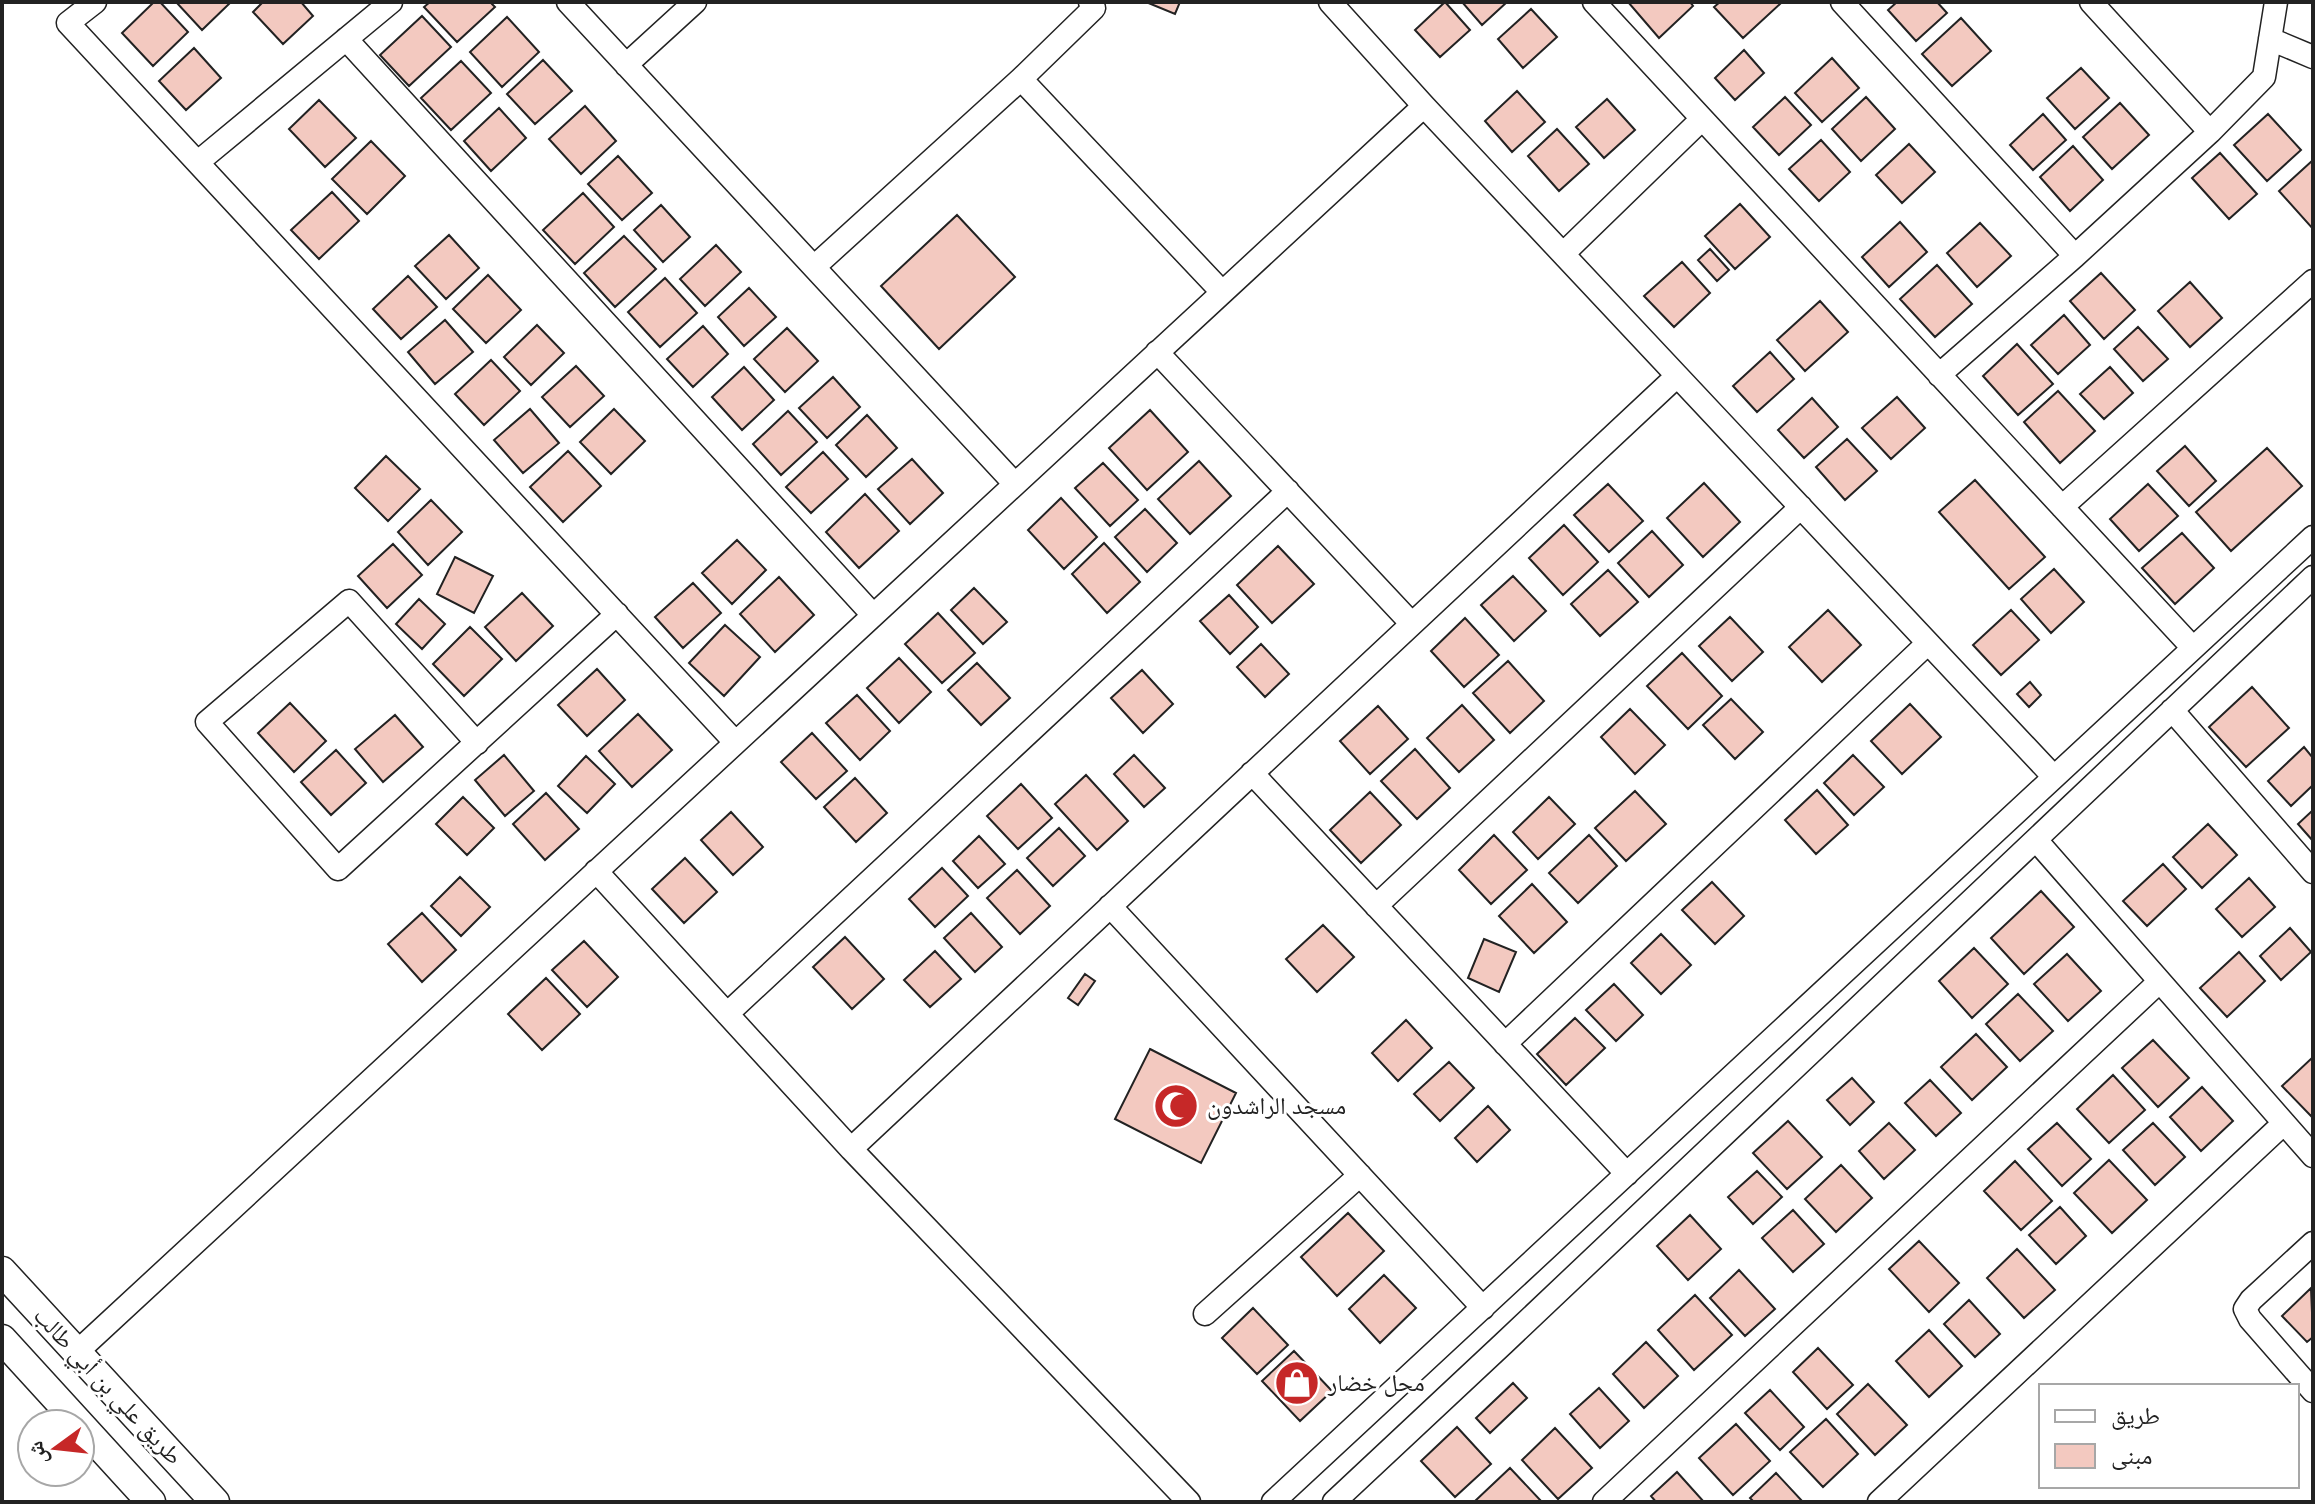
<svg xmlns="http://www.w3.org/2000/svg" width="2315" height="1504" viewBox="0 0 2315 1504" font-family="Montserrat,'Noto Naskh Arabic',sans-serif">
  <rect width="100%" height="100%" fill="#fff"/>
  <!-- building -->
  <path fill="#f3c9c0" stroke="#222" stroke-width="2" d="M154,2H160L188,32L153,66L122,33Z
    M176,2H231L202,30Z
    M263,2H301L313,16L283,44L253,12Z
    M430,2H490L495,7L457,42L424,7Z
    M1146,2H1180L1175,14Z
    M1445,2L1470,30L1440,57L1415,30Z
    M1462,2H1507L1482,25Z
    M1628,2H1690L1693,6L1659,38Z
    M1720,2H1778L1780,4L1743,38L1714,7Z
    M1897,2H1937L1947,13L1916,41L1888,10Z
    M1531,9L1557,37L1523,68L1498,39Z
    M422,16L451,47L409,86L380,55Z
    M507,17L539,52L502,87L470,52Z
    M1961,18L1991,51L1952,86L1922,54Z
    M194,48L221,78L186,110L159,81Z
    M1744,50L1764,73L1735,100L1715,78Z
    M1832,58L1859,88L1822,122L1795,93Z
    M543,60L572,91L535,124L507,94Z
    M461,61L491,93L451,130L421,98Z
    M2081,68L2109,98L2075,129L2047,98Z
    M1517,91L1545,122L1512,152L1485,121Z
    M1785,97L1811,125L1779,155L1753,127Z
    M1866,97L1895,129L1861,161L1832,129Z
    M1607,99L1635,130L1604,158L1576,127Z
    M319,100L356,138L325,167L289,129Z
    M2120,103L2149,135L2112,169L2083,137Z
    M585,106L616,141L581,174L549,139Z
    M499,108L526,138L491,171L464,141Z
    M2043,114L2066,140L2033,170L2010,145Z
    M2268,114L2301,150L2267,181L2234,145Z
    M1557,129L1589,164L1559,191L1528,156Z
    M1821,140L1850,172L1819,201L1789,169Z
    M371,141L405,176L367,214L332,179Z
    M1909,144L1935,172L1902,203L1876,175Z
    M2073,146L2103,180L2070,211L2040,177Z
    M2220,153L2257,194L2229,219L2192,178Z
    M618,156L652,193L622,220L588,184Z
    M2313,160V229L2279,191Z
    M332,192L359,221L319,259L291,230Z
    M583,193L614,227L575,264L543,230Z
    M1740,204L1770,237L1735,269L1705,236Z
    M661,205L690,237L663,262L634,230Z
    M957,215L1015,277L939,349L881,286Z
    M1900,222L1927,252L1889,287L1862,257Z
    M1980,223L2011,256L1977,287L1947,253Z
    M449,235L479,268L446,299L415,266Z
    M624,236L656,269L615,307L584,273Z
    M716,245L741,272L705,306L680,279Z
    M1710,249L1729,270L1717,281L1698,260Z
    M1682,262L1710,293L1674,327L1644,296Z
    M1937,265L1972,304L1935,337L1900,299Z
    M2101,273L2135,310L2104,339L2070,301Z
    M488,275L521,310L486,343L453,309Z
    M408,276L437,307L401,339L373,309Z
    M665,278L697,313L660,347L628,312Z
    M2190,282L2222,318L2190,347L2158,311Z
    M749,288L776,317L744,346L718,317Z
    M1820,301L1848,332L1805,371L1777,340Z
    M2064,315L2090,345L2058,374L2031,345Z
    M445,320L473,352L435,384L408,352Z
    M537,325L564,353L531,385L504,357Z
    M703,326L728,354L693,387L667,359Z
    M2138,327L2168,359L2143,381L2114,349Z
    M787,328L818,361L785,392L754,359Z
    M2017,344L2053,384L2018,415L1983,376Z
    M1770,352L1794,379L1757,412L1733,386Z
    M491,360L520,391L484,425L455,394Z
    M576,366L604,396L570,427L542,397Z
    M744,367L774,400L742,430L712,397Z
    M2110,367L2133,393L2104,419L2080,394Z
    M833,377L860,407L827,438L799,408Z
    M2058,391L2095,431L2060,463L2024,422Z
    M1897,397L1925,428L1891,459L1862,428Z
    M1812,398L1838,427L1804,458L1778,430Z
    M530,409L559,443L523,473L494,440Z
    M614,409L645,441L611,474L580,442Z
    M1150,410L1188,452L1147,490L1109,448Z
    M788,411L817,442L781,475L753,444Z
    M867,415L897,448L866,477L836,445Z
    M1847,439L1877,471L1845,500L1816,467Z
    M2185,446L2216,481L2189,506L2157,471Z
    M2267,448L2302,486L2231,551L2196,512Z
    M568,451L601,486L563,522L530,487Z
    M823,452L848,479L811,513L786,487Z
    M386,456L420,489L388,521L355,488Z
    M912,459L943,493L910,524L878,489Z
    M1199,461L1231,496L1190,534L1158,499Z
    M1103,463L1138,500L1110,526L1075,488Z
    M1975,480L2045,557L2009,589L1939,512Z
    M1704,483L1740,522L1703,557L1667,518Z
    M1608,484L1643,521L1609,552L1574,515Z
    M2148,484L2178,516L2139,551L2110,519Z
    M865,494L899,531L859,568L826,532Z
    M1061,498L1097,537L1064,569L1028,530Z
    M431,500L462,532L428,565L398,532Z
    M1145,509L1177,543L1147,572L1115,537Z
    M1564,525L1598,562L1563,595L1529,558Z
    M1652,531L1683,565L1649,597L1618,563Z
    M2182,533L2214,568L2175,604L2142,568Z
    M737,540L766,570L732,604L702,573Z
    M1104,543L1140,582L1107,613L1072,574Z
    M393,544L422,575L387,608L358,576Z
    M1278,546L1314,584L1272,623L1237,585Z
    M455,557L493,576L474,613L437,594Z
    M2054,569L2084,602L2051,633L2021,599Z
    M1608,570L1638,602L1600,636L1571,604Z
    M1513,576L1546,611L1514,641L1481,605Z
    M779,577L814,615L775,652L740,614Z
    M693,583L721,613L683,648L655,617Z
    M974,588L1007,622L983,644L951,610Z
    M522,593L553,626L516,661L485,627Z
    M1229,595L1258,627L1230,654L1200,621Z
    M419,599L445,624L422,649L396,624Z
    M1828,610L1861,645L1822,682L1789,647Z
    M2011,610L2039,640L2001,675L1973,645Z
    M938,613L975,653L942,683L905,644Z
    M1730,617L1763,652L1732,681L1699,646Z
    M1465,618L1499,655L1464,687L1431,651Z
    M725,625L760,657L724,696L689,663Z
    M470,627L502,659L464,696L433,664Z
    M1261,644L1289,674L1265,697L1237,667Z
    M1682,653L1722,696L1688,729L1647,686Z
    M899,658L931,692L899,723L867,688Z
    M1508,661L1544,701L1510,733L1473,693Z
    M977,663L1010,698L981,725L948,690Z
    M597,669L625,700L587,736L558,705Z
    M1142,670L1173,704L1143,733L1111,698Z
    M2030,682L2041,695L2029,707L2017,694Z
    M2252,687L2289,728L2246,767L2209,727Z
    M857,695L890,731L860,760L826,723Z
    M1731,699L1763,732L1735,759L1703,725Z
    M290,703L326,741L294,772L258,733Z
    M1910,704L1941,737L1902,774L1871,741Z
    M1462,705L1494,740L1459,772L1427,738Z
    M1378,706L1408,739L1370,774L1340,741Z
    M1630,709L1665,745L1635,774L1601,737Z
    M638,714L672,750L632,787L599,751Z
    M395,715L423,747L383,782L355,749Z
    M812,733L847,771L816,799L781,762Z
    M2304,747L2313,758V785L2291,806L2268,781Z
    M1415,749L1450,788L1417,819L1381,781Z
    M336,750L366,783L331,815L301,782Z
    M504,755L534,791L505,816L475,780Z
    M1134,755L1165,788L1144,807L1114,774Z
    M1853,755L1884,787L1854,815L1824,783Z
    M586,756L615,784L587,813L558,786Z
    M1086,775L1128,821L1097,850L1055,804Z
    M855,778L887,813L856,842L824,807Z
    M1021,784L1052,818L1018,849L987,816Z
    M1817,790L1848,825L1816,854L1785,820Z
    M1635,791L1666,824L1626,861L1595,828Z
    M1370,792L1401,825L1361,863L1330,830Z
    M546,793L579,829L545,860L513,824Z
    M463,797L494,828L467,855L436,824Z
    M1549,797L1575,824L1538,859L1513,832Z
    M2313,810V841L2298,824Z
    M731,812L763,847L733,875L701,840Z
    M2208,824L2237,855L2202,888L2173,857Z
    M1059,828L1085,856L1053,886L1027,858Z
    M1494,835L1527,870L1491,904L1459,870Z
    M1589,835L1617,866L1578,903L1549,873Z
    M979,836L1005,864L978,888L953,861Z
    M685,858L717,892L684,923L652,889Z
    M2163,864L2186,889L2147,926L2123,901Z
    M942,868L968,896L935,927L909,899Z
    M1017,870L1050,906L1020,934L987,898Z
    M460,877L490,907L461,936L431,906Z
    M2249,878L2275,907L2242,937L2216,909Z
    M1712,882L1744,916L1715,944L1682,910Z
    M1532,884L1567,922L1534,953L1499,916Z
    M2041,891L2074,927L2024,974L1991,938Z
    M422,913L456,950L422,982L388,944Z
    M971,913L1002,947L975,972L944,938Z
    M1323,925L1354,957L1317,992L1286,959Z
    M2290,928L2311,952L2281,980L2260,956Z
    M1661,934L1691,965L1661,994L1631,963Z
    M845,937L884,979L852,1009L813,967Z
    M1484,939L1516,952L1499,992L1468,978Z
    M584,941L618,977L587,1007L552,970Z
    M1974,948L2008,984L1972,1018L1939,981Z
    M935,951L961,979L930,1007L904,980Z
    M2239,952L2265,981L2227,1017L2200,988Z
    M2067,954L2101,991L2068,1021L2034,984Z
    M1085,974L1095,981L1078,1005L1068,998Z
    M546,978L580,1014L542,1050L508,1014Z
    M1614,984L1643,1015L1616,1041L1586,1010Z
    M2018,994L2053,1031L2020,1061L1986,1024Z
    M1575,1018L1605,1048L1566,1085L1537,1054Z
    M1406,1020L1432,1048L1398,1081L1372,1053Z
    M1976,1034L2007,1067L1972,1100L1941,1067Z
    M2153,1040L2189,1078L2158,1107L2122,1068Z
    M1150,1049L1236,1093L1201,1163L1115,1119Z
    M2313,1057V1114L2311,1116L2282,1086Z
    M1449,1062L1474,1088L1440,1121L1414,1094Z
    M2113,1075L2145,1110L2109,1143L2077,1109Z
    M1852,1078L1874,1102L1850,1125L1827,1100Z
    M1930,1080L1961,1113L1936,1136L1905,1103Z
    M2202,1087L2233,1121L2201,1151L2170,1117Z
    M1488,1106L1510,1130L1477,1162L1455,1138Z
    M1788,1121L1822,1157L1787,1189L1753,1153Z
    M1889,1123L1915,1150L1884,1179L1859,1151Z
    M2057,1123L2091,1159L2062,1186L2028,1149Z
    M2153,1123L2185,1157L2155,1185L2123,1150Z
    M2109,1160L2147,1200L2112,1233L2074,1193Z
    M2015,1161L2052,1201L2021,1230L1984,1191Z
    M1841,1165L1872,1198L1836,1232L1805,1199Z
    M1757,1171L1782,1197L1753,1224L1728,1197Z
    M2060,1207L2086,1236L2056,1264L2029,1235Z
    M1793,1210L1824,1244L1793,1272L1762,1238Z
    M1348,1213L1384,1251L1337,1296L1301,1257Z
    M1690,1215L1721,1249L1688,1280L1657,1246Z
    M1919,1241L1959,1283L1929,1312L1889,1269Z
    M2017,1249L2055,1290L2024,1318L1987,1278Z
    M1739,1270L1775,1309L1745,1336L1710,1298Z
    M1384,1275L1416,1308L1380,1343L1349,1309Z
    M2311,1288L2313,1337L2307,1342L2282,1316Z
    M1695,1295L1732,1335L1694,1370L1658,1330Z
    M1969,1300L2000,1334L1975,1357L1944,1324Z
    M1253,1308L1288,1345L1257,1374L1222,1338Z
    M1929,1330L1962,1366L1929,1397L1896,1361Z
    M1646,1342L1678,1376L1644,1408L1613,1374Z
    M1818,1348L1853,1385L1827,1409L1793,1372Z
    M1294,1351L1332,1391L1300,1421L1262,1381Z
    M1513,1383L1527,1398L1490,1433L1476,1418Z
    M1868,1384L1907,1425L1875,1455L1837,1414Z
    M1599,1388L1629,1421L1600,1448L1570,1414Z
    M1770,1390L1804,1427L1780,1450L1745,1413Z
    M1826,1419L1858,1454L1823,1487L1790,1452Z
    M1736,1424L1770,1461L1733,1495L1699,1458Z
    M1457,1427L1491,1464L1455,1497L1421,1461Z
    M1555,1428L1592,1468L1558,1499L1522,1460Z
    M1510,1468L1542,1502H1476L1475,1501Z
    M1677,1472L1704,1502H1656L1651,1496Z
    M1776,1473L1803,1502H1754L1750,1498Z"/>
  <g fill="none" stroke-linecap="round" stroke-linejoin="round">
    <!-- minor casing -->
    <g stroke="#222" stroke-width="25">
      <path id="minor" d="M95,2L68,23L735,742
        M568,2L1014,483
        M1330,2L1424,106L2054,777
        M1594,2L2193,648
        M1842,2L2075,256
        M2091,2L2210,132
        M346,39L873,615
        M2270,39L2313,57
        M626,65L695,2
        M1021,79L1094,8L1090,2
        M198,162L391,2
        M1563,254L1702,119
        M814,267L1021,79L1222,292
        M1157,352L1412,624
        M1939,375L2075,256L2210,132L2264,77L2276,2
        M2062,507L2313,281
        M2172,710L2313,872
        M477,743L349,601L207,722L338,869L617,614
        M1252,773L1627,1174
        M2036,840L2313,1156
        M596,871L851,1149L1677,376
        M1110,906L1483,1308
        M1376,906L1801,507
        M727,1014L1288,491
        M1505,1044L1928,643
        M851,1149L1189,1502
        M2313,1243L2251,1300L2245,1309L2250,1319L2313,1391
        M1205,1314L1360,1175
        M77,1352L1424,106
        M1273,1502L2313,537
        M1334,1502L1504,1343L2313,577
        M1604,1502L2159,982
        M1879,1502L2283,1124"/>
    </g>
    <!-- major casing -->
    <g stroke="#222" stroke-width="31">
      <path id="major" d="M2,1271L215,1502
        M2,1339L151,1502"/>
    </g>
    <!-- minor -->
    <use href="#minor" stroke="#fff" stroke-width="22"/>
    <!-- major -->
    <use href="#major" stroke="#fff" stroke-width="28"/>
  </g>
  <!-- icons -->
  <defs>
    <g id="mosque-disc" transform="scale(2.3)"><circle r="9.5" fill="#c62828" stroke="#fff"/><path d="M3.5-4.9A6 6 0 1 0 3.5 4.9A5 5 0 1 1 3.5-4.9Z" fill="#fff"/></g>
    <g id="shop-disc" transform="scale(2.3)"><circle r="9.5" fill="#c62828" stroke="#fff"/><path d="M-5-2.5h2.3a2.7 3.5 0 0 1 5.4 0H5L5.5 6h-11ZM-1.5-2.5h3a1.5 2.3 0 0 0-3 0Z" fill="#fff"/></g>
  </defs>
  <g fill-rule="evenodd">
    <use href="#mosque-disc" x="1176" y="1106"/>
    <use href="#shop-disc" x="1297" y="1383"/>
  </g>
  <g text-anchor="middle" stroke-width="6" stroke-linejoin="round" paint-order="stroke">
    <!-- poi labels -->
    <g font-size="24" fill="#222" stroke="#fff" text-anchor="start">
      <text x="1207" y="1114">مسجد الراشدون</text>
      <text x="1328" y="1391">محل خضار</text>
    </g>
    <!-- street labels -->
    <g font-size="24" fill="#222" stroke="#fff">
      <text transform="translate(108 1386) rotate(47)" y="8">طريق علي بن أبي طالب</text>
    </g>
  </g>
  <!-- border -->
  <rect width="2315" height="1504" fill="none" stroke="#222222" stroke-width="8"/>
  <!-- legend -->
  <rect x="2039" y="1384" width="260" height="104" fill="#ffffff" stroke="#a7a7a7" stroke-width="2"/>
  <rect x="2055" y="1410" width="40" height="12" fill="#ffffff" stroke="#a7a7a7" stroke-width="2"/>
  <text x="2111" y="1424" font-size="24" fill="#222222">طريق</text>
  <rect x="2055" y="1444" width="40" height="24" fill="#f3c9c0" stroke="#a7a7a7" stroke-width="2"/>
  <text x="2111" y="1464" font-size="24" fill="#222222">مبنى</text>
  <!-- north arrow -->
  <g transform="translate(56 1448) rotate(255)"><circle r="38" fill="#ffffff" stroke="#a7a7a7" stroke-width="2"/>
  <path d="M0-6L14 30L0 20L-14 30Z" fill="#c62828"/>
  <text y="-12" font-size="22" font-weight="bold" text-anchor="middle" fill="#222222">ش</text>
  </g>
</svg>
